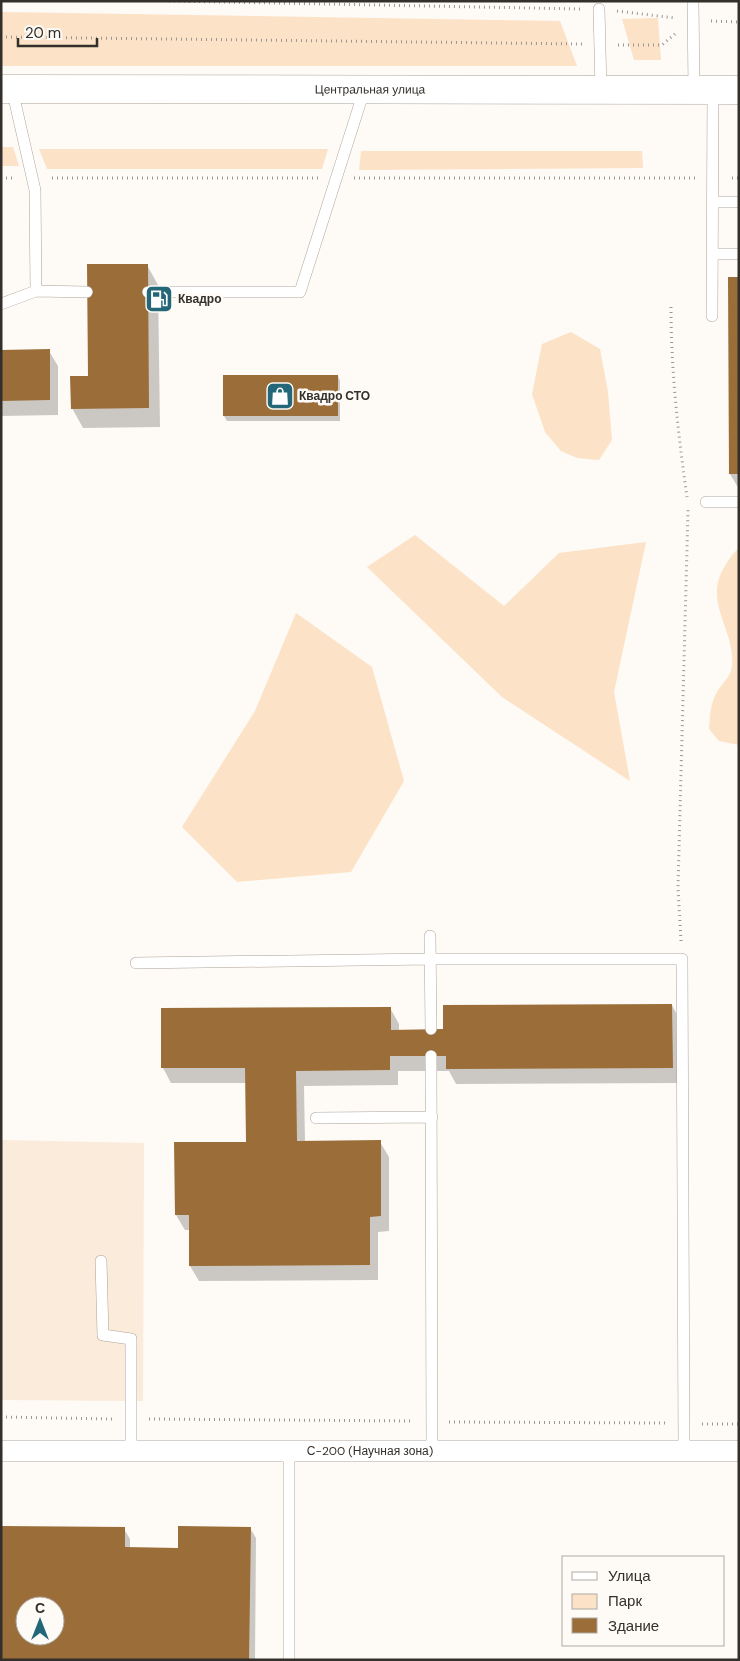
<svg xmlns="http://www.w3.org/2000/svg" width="740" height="1661" viewBox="0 0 740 1661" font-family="'DM Sans',sans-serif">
  <rect width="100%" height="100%" fill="#fefaf5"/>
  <!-- built -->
  <path fill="#faebda" d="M1,1140L144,1143L143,1401L1,1400Z"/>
  <!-- green -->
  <path fill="#fce2c6" d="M1,12L560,21L577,66H1Z
    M658,18L661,60H634L622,19Z
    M1,147H13L19,166H1Z
    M39,149H328L322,169H47Z
    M361,151H642L643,168L359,170Z
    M571,332L600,349L608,392L612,440L599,460L577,458L561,451L545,432L532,394L542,344Z
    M415,535L504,606L559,553L646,542L614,692L630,781L502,697L367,567Z
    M739,548V745L719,741L709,729C710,716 710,704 717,692C722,683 731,677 732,666C736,630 702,602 725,566C729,559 733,553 739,548Z
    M296,613L372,667L404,781L351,872L237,882L182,827L255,711Z"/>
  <!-- shadow -->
  <path fill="#0003" fill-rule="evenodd" d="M147,265L158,285L160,427L83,428L72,408Z
    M739,278V489L730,474Z
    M1,351H49L58,366V415L1,416Z
    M338,376L340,381V421H227L224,416Z
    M672,1005L680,1021L681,1083L456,1084L449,1071H398V1085L304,1086L305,1142H380L389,1157V1231L378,1232V1280L199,1281L190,1266V1230H185L176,1215L175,1143H247L246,1083H171L163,1068L162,1009L390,1008L399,1024V1031L444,1030Z
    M1,1527L124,1529L130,1539V1549H179L250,1528L256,1538L255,1660H1ZM25,1606H55V1636H25Z"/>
  <!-- building -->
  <path fill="#9b6d38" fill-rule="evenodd" d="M87,264H148L149,408L71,409L70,376H88Z
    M728,277H739V474H729Z
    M50,349V400L1,401V350Z
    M223,375H338V416H223Z
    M672,1004L673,1068L446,1069V1056H390V1070L296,1071L297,1141L381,1140V1216L370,1217V1265L189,1266V1215H175L174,1142H246L245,1068H161V1008L391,1007V1030L443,1029V1005Z
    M1,1526L125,1527V1547L178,1548V1526L251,1527L249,1660H1ZM25,1606H55V1636H25Z"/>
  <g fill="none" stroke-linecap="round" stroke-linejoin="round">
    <!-- lane casing -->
    <g stroke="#aca399" stroke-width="12">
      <path id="lane" d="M693,1L694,89
        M599,9L601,90
        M12,89L35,190L36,291L87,292
        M712,202H739
        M712,254H739
        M148,292H300L364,91
        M1,304L36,291
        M712,316L713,91
        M706,502H739
        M430,936L431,1029
        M136,963L431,959H682L684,1451
        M431,1056L432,1451
        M316,1118L432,1117
        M101,1261L103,1335L131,1339V1451
        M289,1451V1660"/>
    </g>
    <!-- street casing -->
    <g stroke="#aca399" stroke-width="22">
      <g id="street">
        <path id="s1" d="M1,1451H739"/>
      </g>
    </g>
    <!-- secondary casing -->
    <g stroke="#aca399" stroke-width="29">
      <g id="secondary">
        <path id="s2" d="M1,89L739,90"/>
      </g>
    </g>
    <!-- path -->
    <path stroke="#9a9692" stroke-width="3" stroke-dasharray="1 4" stroke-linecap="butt" d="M169,1L581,9
      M617,11L675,18
      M711,21L739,22
      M1,37L582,44
      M618,45H662L675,34
      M1,178H13
      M52,178H318
      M354,178H696
      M732,178H739
      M671,307C671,371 678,433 687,497
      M681,941L678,888L688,510
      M1,1417L113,1419
      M149,1419L413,1421
      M449,1422L666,1423
      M702,1424H739"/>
    <!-- lane -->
    <use href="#lane" stroke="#fff" stroke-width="11"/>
    <!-- street -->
    <use href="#street" stroke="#fff" stroke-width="21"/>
    <!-- secondary -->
    <use href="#secondary" stroke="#fff" stroke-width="28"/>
  </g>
  <!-- icons -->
  <defs>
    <g id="fuel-square" transform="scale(1.4375)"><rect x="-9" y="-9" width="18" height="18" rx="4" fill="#236778" stroke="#fefaf5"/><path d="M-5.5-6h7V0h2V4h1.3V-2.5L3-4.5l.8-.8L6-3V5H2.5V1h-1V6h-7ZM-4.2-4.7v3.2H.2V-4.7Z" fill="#fff"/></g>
    <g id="shop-square" transform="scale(1.4375)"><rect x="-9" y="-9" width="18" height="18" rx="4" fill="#236778" stroke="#fefaf5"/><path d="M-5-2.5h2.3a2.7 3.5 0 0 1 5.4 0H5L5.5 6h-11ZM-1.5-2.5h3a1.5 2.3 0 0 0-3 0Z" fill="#fff"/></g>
  </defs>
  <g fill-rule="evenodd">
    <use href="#fuel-square" x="159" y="299"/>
    <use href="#shop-square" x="280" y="396"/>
  </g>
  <g text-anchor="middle" stroke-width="5" stroke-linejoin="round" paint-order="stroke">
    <!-- street labels -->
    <g font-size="12" fill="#332f2b" stroke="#fefaf5">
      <text dy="4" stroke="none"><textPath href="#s2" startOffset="369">Центральная улица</textPath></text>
      <text dy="4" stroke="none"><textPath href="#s1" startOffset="369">С-200 (Научная зона)</textPath></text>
    </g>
    <!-- poi labels -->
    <g font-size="12" font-weight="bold" fill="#332f2b" stroke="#fefaf5" text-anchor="start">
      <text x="178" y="303">Квадро</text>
      <text x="299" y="400">Квадро СТО</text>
    </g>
  </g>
  <!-- border -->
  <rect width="740" height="1661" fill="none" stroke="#332f2b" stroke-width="5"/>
  <!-- legend -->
  <rect x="562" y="1556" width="162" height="90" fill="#fefaf5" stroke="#ada9a4"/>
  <rect x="572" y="1572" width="25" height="8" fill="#ffffff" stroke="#ada9a4"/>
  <text x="608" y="1581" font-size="15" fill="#332f2b">Улица</text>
  <rect x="572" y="1594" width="25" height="15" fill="#fce2c6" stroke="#ada9a4"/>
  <text x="608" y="1606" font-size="15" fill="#332f2b">Парк</text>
  <rect x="572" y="1618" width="25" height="15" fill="#9b6d38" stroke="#ada9a4"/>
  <text x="608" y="1631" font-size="15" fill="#332f2b">Здание</text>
  <!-- north arrow -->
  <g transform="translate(40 1621)"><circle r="24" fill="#fefaf5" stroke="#ada9a4"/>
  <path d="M0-4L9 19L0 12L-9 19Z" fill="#236778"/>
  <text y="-8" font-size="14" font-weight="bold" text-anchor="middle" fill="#332f2b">С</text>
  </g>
  <!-- scale -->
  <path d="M18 38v8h79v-8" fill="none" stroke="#332f2b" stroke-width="2.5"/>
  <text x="25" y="38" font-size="15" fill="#332f2b" stroke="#fefaf5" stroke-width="4" paint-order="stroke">20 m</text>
</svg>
